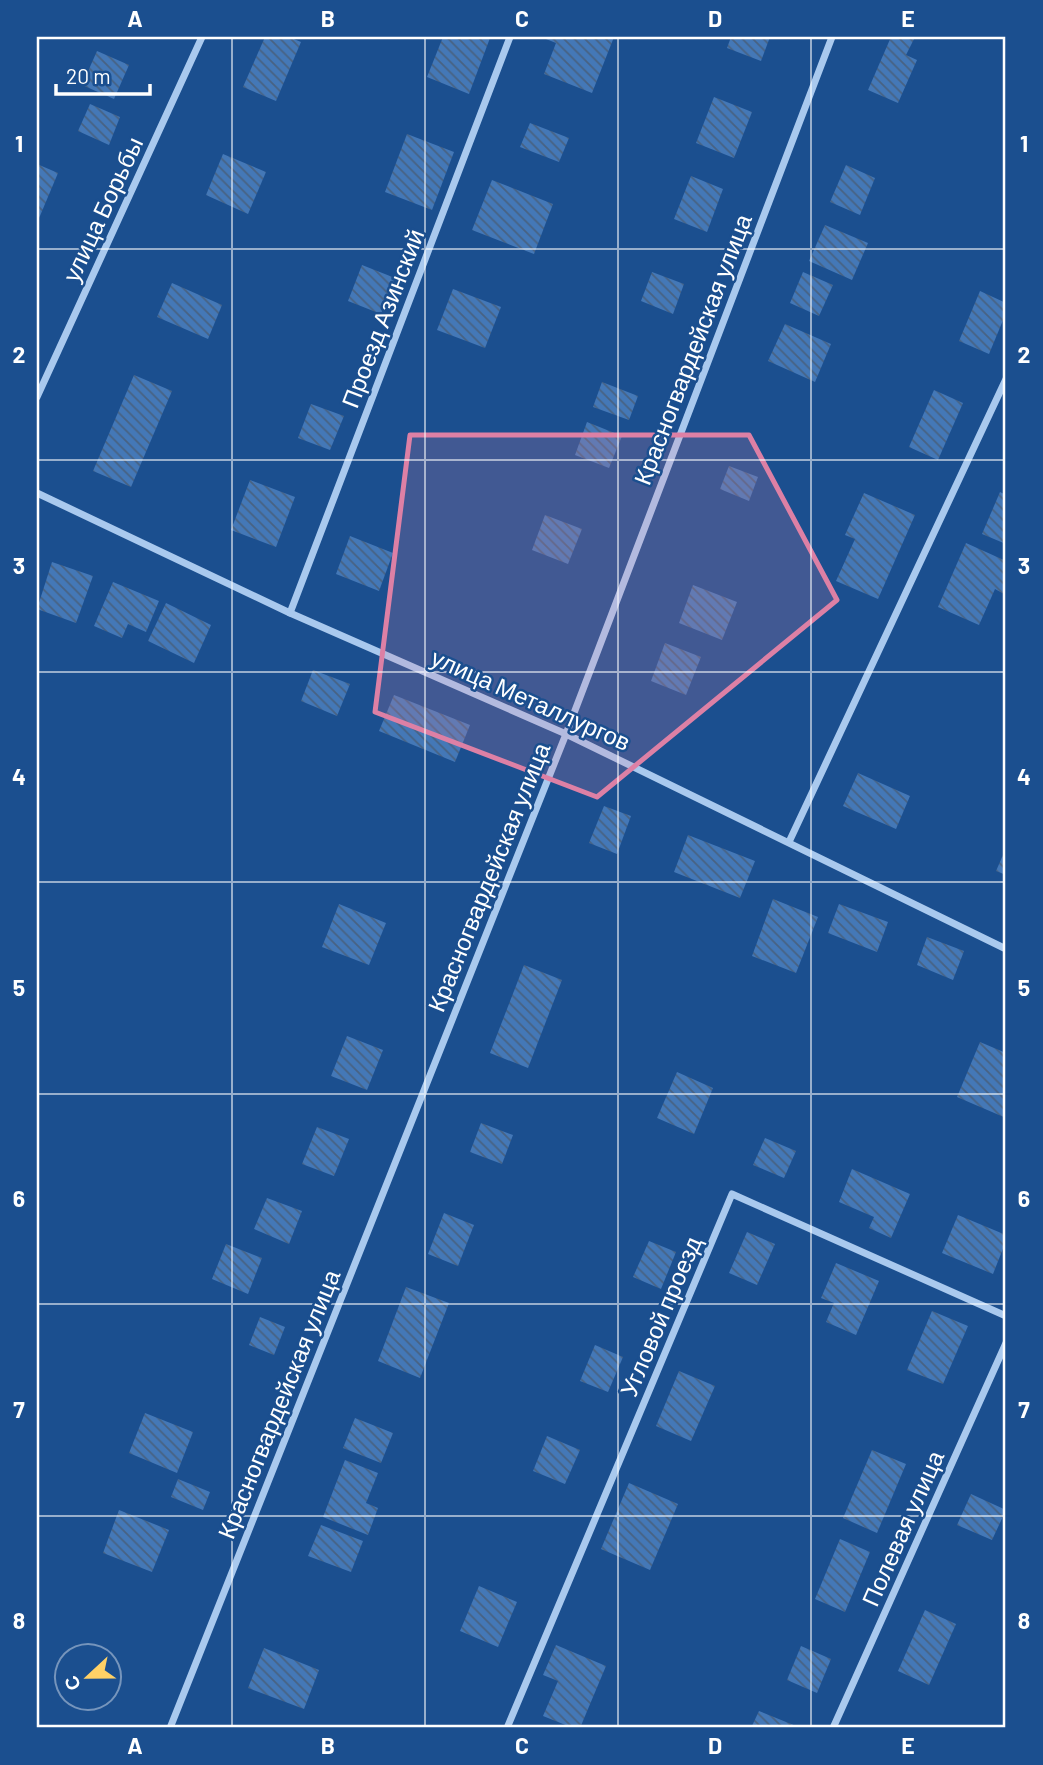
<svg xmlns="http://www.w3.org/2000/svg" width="1043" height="1765" font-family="Barlow,sans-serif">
	<defs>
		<pattern id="building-back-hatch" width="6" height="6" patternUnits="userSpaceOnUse" patternTransform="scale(1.75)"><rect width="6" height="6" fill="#4478b7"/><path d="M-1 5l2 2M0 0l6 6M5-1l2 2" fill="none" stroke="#486282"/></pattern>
	</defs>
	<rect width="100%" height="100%" fill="#1b4f8f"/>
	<g fill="url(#building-back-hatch)">
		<path d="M265,37H289L301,42L276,101L243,87Z"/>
		<path d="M443,37L490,38L469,94L427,77Z"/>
		<path d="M546,37H614L592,93L544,74L556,43L546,39Z"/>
		<path d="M731,37H770L761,61L727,48Z"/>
		<path d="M891,37L914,39L906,55L917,60L898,103L868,90Z"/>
		<path d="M97,51L129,65L114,99L82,85Z"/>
		<path d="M714,97L752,112L734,158L696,143Z"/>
		<path d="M90,104L120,117L109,145L78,131Z"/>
		<path d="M530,123L569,138L559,162L520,147Z"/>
		<path d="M407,134L454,152L432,210L385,192Z"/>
		<path d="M223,154L266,172L248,214L206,195Z"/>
		<path d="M37,164L58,173L37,223Z"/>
		<path d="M846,165L875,178L860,215L830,202Z"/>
		<path d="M691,176L723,189L707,232L674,219Z"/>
		<path d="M492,180L553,204L534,254L472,230Z"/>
		<path d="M825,225L868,243L852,280L809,261Z"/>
		<path d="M362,265L395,278L381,314L348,301Z"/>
		<path d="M652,272L684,284L673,314L641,301Z"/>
		<path d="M803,272L833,285L819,316L790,303Z"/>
		<path d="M172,283L222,305L208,339L157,317Z"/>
		<path d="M453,289L501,307L485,348L437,330Z"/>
		<path d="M980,291L1006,303V313L989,354L959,341Z"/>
		<path d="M785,324L831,344L815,382L768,361Z"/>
		<path d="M134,375L172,391L131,487L93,471Z"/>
		<path d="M602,382L638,396L629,420L593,407Z"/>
		<path d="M934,390L963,403L938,460L909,447Z"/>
		<path d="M311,404L344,416L330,450L298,438Z"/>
		<path d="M587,422L622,436L609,468L575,455Z"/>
		<path d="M729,466L758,477L749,501L720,489Z"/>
		<path d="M250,480L295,497L276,547L231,530Z"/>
		<path d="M1000,492L1006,495V544L982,534Z"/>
		<path d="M864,493L915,515L878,599L836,581L855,539L845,535Z"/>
		<path d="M545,515L582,529L568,564L532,550Z"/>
		<path d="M350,536L393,553L379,591L336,574Z"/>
		<path d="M966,543L1006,561V589L1004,594L995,589L979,625L938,607Z"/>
		<path d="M52,562L93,576L76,623L37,609Z"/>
		<path d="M113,582L159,601L146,632L128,624L122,638L94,626Z"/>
		<path d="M693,585L737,602L722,640L679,623Z"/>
		<path d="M166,603L211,625L194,663L148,641Z"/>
		<path d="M665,643L701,657L686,695L651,681Z"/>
		<path d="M313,670L350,684L337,716L301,701Z"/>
		<path d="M394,695L470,725L455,762L379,731Z"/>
		<path d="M858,773L910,796L896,829L843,806Z"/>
		<path d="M604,806L631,816L617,854L589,843Z"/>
		<path d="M688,835L755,861L740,898L674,872Z"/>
		<path d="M1006,848V875L996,871Z"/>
		<path d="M773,899L818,917L796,973L752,956Z"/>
		<path d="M339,904L386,923L369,965L322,947Z"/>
		<path d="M839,904L888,922L877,952L828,933Z"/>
		<path d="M927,937L964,951L953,980L917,965Z"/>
		<path d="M524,965L562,980L528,1068L490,1053Z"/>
		<path d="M347,1036L383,1050L367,1090L331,1076Z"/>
		<path d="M980,1042L1006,1053V1118L957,1097Z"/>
		<path d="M677,1072L713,1088L694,1134L657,1118Z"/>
		<path d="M481,1123L513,1135L502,1164L470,1152Z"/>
		<path d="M317,1127L349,1139L334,1176L302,1164Z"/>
		<path d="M765,1138L796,1151L784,1178L753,1165Z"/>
		<path d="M852,1169L910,1194L891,1238L869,1228L874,1217L839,1202Z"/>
		<path d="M267,1198L302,1211L289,1244L254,1229Z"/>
		<path d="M444,1213L474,1225L458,1266L428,1254Z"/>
		<path d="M958,1215L1006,1235V1241L993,1274L942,1253Z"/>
		<path d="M747,1232L775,1244L757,1285L729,1273Z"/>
		<path d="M649,1241L676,1252L661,1289L633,1277Z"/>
		<path d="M226,1244L262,1258L248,1294L212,1279Z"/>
		<path d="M836,1263L879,1281L856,1335L826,1322L834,1303L821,1298Z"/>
		<path d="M406,1287L449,1303L420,1378L378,1361Z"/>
		<path d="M932,1311L968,1326L943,1384L907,1370Z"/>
		<path d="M260,1317L285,1327L274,1355L249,1345Z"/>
		<path d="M595,1345L623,1357L608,1392L580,1381Z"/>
		<path d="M679,1371L715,1386L691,1441L656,1426Z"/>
		<path d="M145,1413L193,1432L177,1473L129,1453Z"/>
		<path d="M355,1418L393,1433L381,1463L343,1448Z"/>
		<path d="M547,1436L580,1450L565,1484L533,1471Z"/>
		<path d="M872,1450L906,1464L877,1533L843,1518Z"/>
		<path d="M345,1460L378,1473L366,1503L378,1508L368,1535L323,1517Z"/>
		<path d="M178,1479L210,1492L203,1510L171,1497Z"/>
		<path d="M629,1483L678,1504L650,1570L601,1549Z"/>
		<path d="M971,1494L1006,1510L992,1540L957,1525Z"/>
		<path d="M119,1510L169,1530L152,1572L103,1553Z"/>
		<path d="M321,1525L363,1541L351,1572L308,1556Z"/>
		<path d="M840,1539L870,1552L845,1612L815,1599Z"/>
		<path d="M479,1586L517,1602L498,1647L460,1631Z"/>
		<path d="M925,1610L956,1624L929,1685L898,1671Z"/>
		<path d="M556,1645L606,1666L580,1728H573L543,1716L558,1681L543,1675Z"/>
		<path d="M801,1646L831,1659L817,1693L787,1680Z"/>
		<path d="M264,1648L319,1670L304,1709L248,1688Z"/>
		<path d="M759,1711L801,1728H751Z"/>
	</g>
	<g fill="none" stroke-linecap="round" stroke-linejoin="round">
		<g stroke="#a9c9ee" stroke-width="7">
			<path d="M37,397L202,37"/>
			<path d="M37,493L290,613L566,734L1006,949"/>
			<path d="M290,613L510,37"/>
			<path d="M789,842L1006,379"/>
			<path d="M170,1728L566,734L832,37"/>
			<path d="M507,1728L732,1194L1006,1316"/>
			<path d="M833,1728L1006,1343"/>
		</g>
	</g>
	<path fill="#dd80a5" fill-opacity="0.2" stroke="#dd80a5" stroke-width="5" stroke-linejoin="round" d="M410,435H749L837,600L597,797L375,712Z"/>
	<path fill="none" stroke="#fff" stroke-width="2" stroke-opacity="0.55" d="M232,37V1728M425,37V1728M618,37V1728M811,37V1728M37,249H1006M37,460H1006M37,672H1006M37,882H1006M37,1094H1006M37,1304H1006M37,1516H1006"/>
	<g text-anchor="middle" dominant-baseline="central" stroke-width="5" stroke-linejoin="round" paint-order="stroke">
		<g font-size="24" fill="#fff" stroke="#1b4f8f">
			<text transform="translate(102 209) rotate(-65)">улица Борьбы</text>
			<text transform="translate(382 318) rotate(-69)">Проезд Азинский</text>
			<text transform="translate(692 349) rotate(-69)">Красногвардейская улица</text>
			<text transform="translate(531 699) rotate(24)">улица Металлургов</text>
			<text transform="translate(488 877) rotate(-68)">Красногвардейская улица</text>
			<text transform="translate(660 1316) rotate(-67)">Угловой проезд</text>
			<text transform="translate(278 1404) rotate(-68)">Красногвардейская улица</text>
			<text transform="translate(902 1528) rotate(-66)">Полевая улица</text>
		</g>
	</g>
	<rect width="1043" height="1765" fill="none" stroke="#1b4f8f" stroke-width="77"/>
	<g transform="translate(88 1677) rotate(248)"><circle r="33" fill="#1b4f8f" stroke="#7695bc" stroke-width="2"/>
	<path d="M0-5L12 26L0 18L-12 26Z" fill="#ffd166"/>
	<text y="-10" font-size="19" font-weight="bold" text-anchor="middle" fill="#ffffff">С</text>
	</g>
	<path d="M56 84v10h94v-10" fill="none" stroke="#ffffff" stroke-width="3.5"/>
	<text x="66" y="84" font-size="21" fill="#ffffff" stroke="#1b4f8f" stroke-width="5" paint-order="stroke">20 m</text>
	<rect x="38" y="38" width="966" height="1688" fill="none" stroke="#fff" stroke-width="2.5"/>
	<g font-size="23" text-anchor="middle" font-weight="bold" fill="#fff">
		<text x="135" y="27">A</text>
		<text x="328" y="27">B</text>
		<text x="522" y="27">C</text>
		<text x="715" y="27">D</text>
		<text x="908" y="27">E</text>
		<text x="19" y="152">1</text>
		<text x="1024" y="152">1</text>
		<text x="19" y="363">2</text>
		<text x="1024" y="363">2</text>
		<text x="19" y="574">3</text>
		<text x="1024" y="574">3</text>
		<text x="19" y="785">4</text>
		<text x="1024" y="785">4</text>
		<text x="19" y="996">5</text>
		<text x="1024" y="996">5</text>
		<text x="19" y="1207">6</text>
		<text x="1024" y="1207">6</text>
		<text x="19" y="1418">7</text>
		<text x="1024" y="1418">7</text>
		<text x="19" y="1629">8</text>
		<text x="1024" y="1629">8</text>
		<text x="135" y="1754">A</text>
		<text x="328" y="1754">B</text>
		<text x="522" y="1754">C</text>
		<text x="715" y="1754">D</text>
		<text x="908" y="1754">E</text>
	</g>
</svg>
